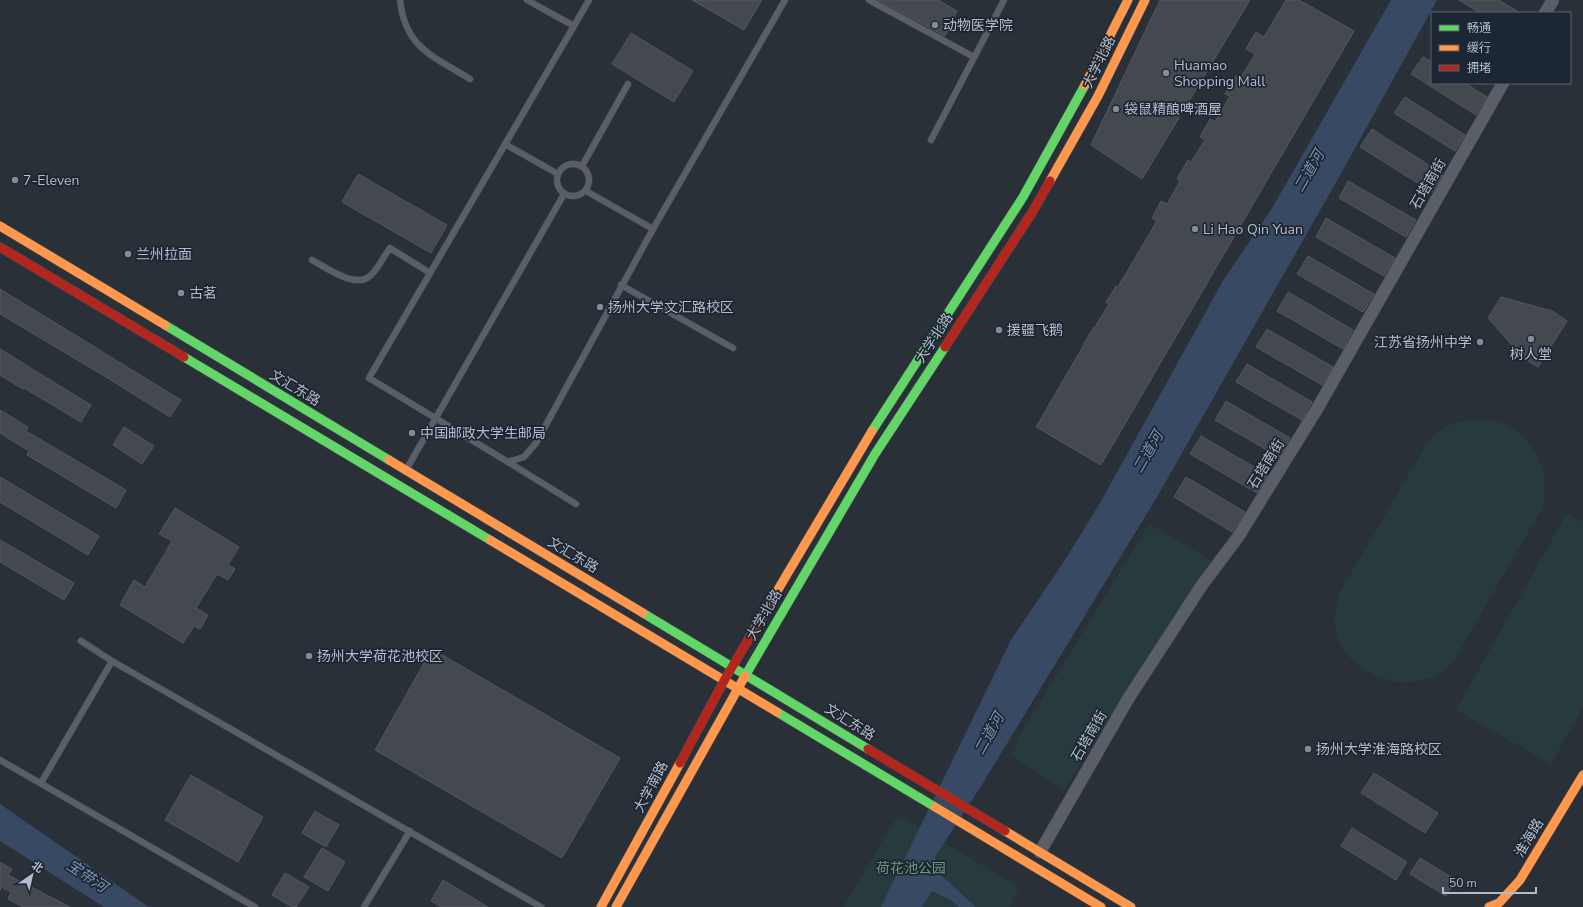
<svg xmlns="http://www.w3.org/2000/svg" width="1583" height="907" font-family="'Nunito Sans','Noto Sans SC',sans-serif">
	<rect width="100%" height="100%" fill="#2a3038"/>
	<g fill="#273a3e">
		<path d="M1482,419C1487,420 1492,420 1497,422C1534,433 1551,471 1543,507L1453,662C1443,671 1433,679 1419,681C1389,687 1349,669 1338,639C1332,623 1335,607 1340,592L1427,443C1443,425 1458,420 1482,419Z"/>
		<path d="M1567,513L1583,522V708L1551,764L1456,710Z"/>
		<path d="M1149,524L1211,560L1064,790L1012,756L1020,735Z"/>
		<path d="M898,815L1019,887L1010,907H843Z"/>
	</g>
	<g fill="#384963">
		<path d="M1391,0H1437L1343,170L1157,497L983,783L935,857L941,875L976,907H959L951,900L932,891L922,907H881L1011,640L1063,563L1100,503L1224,279L1271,210Z"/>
		<path d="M0,804L149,907H104L0,841Z"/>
	</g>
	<g fill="#444950" stroke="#52575f">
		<path d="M692,0H762L744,30Z"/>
		<path d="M878,0H938L957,11L945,36Z"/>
		<path d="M1160,0H1250L1142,179L1091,145Z"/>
		<path d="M1286,0H1299L1354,31L1101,465L1036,427L1085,343H1084L1094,327H1095L1109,304L1106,302L1116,286L1118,287L1157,221L1152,218L1161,201L1167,204L1180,181L1177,179L1188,160L1191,162L1205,140L1200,137L1210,119L1215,122L1230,96L1225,94L1236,76L1240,79L1255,54L1246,49L1256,32L1264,37Z"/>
		<path d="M1459,0H1499L1520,13H1480Z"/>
		<path d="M631,33L693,71L674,102L612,64Z"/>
		<path d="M1423,57L1432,62V83H1465L1487,97L1476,115L1411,74Z"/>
		<path d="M1405,97L1465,135L1455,151L1394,113Z"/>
		<path d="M1372,129L1443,174L1432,192L1360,147Z"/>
		<path d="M358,174L447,225L431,253L342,202Z"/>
		<path d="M1348,181L1416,220L1406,237L1339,198Z"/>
		<path d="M1326,218L1395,258L1384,276L1316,237Z"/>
		<path d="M1308,256L1374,294L1363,312L1297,274Z"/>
		<path d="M0,289L181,400L170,417L106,377L0,314Z"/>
		<path d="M1288,292L1353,330L1343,349L1277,311Z"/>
		<path d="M1501,297L1552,311L1567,321L1538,367L1523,358L1488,318Z"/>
		<path d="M1267,329L1333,367L1322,385L1256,347Z"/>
		<path d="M0,349L91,405L81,422L24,388L23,389L0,375Z"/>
		<path d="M1247,364L1312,402L1302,420L1236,382Z"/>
		<path d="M1226,401L1290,438L1279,457L1215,420Z"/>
		<path d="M0,410L28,427L26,431L126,490L116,508L27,455L29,451L0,433Z"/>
		<path d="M124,427L154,446L142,464L113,445Z"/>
		<path d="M1201,436L1268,475L1257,493L1190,454Z"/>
		<path d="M0,477L99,536L88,555L0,502Z"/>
		<path d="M1186,477L1245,512L1232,532L1174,497Z"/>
		<path d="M175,508L239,547L228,565L235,569L228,580L217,574L196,608L208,615L200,629L194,626L183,643L120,605L134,580L145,587L172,541L159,534Z"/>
		<path d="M0,540L74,583L64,600L0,562Z"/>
		<path d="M432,649L620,758L562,858L375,750Z"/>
		<path d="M1374,773L1438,813L1425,833L1361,793Z"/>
		<path d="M191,775L263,817L238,862L165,820Z"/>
		<path d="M315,811L339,825L326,847L302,833Z"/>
		<path d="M1352,828L1407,862L1396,880L1341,846Z"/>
		<path d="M322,848L345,862L328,891L304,877Z"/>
		<path d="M1420,858L1456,880L1446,896L1410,874Z"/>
		<path d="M0,862L12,869L8,875L70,907H23L8,899L11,892L1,887L0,890Z"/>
		<path d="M285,873L309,887L296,907H292L272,895Z"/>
		<path d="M443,880L488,907H441L431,901Z"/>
	</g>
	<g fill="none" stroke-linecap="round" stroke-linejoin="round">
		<defs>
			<g id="lane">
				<path d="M400,0C405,48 433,56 470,79"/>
				<path d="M527,0L574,26"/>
				<path d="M869,0L974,57"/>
				<path d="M931,140L1004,0"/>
				<path d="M505,144L558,174"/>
				<circle cx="573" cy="180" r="16"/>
				<path d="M582,166L628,84"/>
				<path d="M586,191L653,229L536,443L524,457L508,462L369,378L589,0"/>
				<path d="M653,229L785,0"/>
				<path d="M312,260C327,268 358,291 372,274C379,267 384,256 390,248L430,273"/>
				<path d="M621,285L733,348"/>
				<path d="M508,462L576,504"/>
				<path d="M406,470L564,194"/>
				<path d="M81,641L112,661L541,907"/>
				<path d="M0,760L255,907"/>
				<path d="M41,783L112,661"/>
				<path d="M364,907L410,831"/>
			</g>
			<g id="street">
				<path d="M1545,13L1553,0"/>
				<path d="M1040,852L1128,699L1202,585L1238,537L1317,409L1503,83"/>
			</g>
			<g id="fast">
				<path d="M165,325L389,460"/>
				<path d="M184,357L490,540"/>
				<path d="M872,431L1023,197L1085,85"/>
				<path d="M643,613L868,749"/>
				<path d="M745,676L875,454L945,347"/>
				<path d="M777,712L935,807"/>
			</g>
			<g id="slow">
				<path d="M1085,85L1128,0"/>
				<path d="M1050,181L1098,96L1145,0"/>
				<path d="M0,226L165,325"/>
				<path d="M389,460L643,613"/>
				<path d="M490,540L777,712"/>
				<path d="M754,630L872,431"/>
				<path d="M935,807L1101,907"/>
				<path d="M1005,831L1131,907"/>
				<path d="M601,907L680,763"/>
				<path d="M616,907L745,676"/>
				<path d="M1489,907L1499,903L1520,880L1583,775"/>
			</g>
			<g id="jam">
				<path d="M0,247L184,357"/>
				<path d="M945,347L1033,211L1050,181"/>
				<path d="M868,749L1005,831"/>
				<path d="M680,763L725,679L754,630"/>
			</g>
		</defs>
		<use href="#lane" stroke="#484c53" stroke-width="7"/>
		<use href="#street" stroke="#484c53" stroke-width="13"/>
		<use href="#fast" stroke="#484c53" stroke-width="10"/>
		<use href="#slow" stroke="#484c53" stroke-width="10"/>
		<use href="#jam" stroke="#484c53" stroke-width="10"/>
		<use href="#lane" stroke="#5a5e66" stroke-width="6"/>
		<use href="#street" stroke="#5a5e66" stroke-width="12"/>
		<use href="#fast" stroke="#63d668" stroke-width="9"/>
		<use href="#slow" stroke="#ff974d" stroke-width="9"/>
		<use href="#jam" stroke="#b3261e" stroke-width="9"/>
	</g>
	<g fill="#848b96" stroke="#1d2633" stroke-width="1.5">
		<circle cx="935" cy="25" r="4"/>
		<circle cx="1166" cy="73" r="4"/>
		<circle cx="1116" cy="109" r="4"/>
		<circle cx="15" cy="180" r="4"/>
		<circle cx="1195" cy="229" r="4"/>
		<circle cx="128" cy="254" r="4"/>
		<circle cx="181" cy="293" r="4"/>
		<circle cx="600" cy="307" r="4"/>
		<circle cx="999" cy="330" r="4"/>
		<circle cx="1531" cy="339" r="4"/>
		<circle cx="1480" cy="342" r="4"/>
		<circle cx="412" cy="433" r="4"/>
		<circle cx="309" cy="656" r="4"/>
		<circle cx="1308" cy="749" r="4"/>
	</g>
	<g text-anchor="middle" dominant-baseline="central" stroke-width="3.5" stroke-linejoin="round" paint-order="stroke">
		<g font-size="14" fill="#b4bcc9" stroke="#1d2633" text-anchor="start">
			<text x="943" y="25">动物医学院</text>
			<text x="1174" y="65">Huamao<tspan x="1174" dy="16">Shopping Mall</tspan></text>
			<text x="1124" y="109">袋鼠精酿啤酒屋</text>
			<text x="23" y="180">7-Eleven</text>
			<text x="1203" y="229">Li Hao Qin Yuan</text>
			<text x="136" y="254">兰州拉面</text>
			<text x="189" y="293">古茗</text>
			<text x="608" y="307">扬州大学文汇路校区</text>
			<text x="1007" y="330">援疆飞鹅</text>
			<text x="1472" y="342" text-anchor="end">江苏省扬州中学</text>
			<text x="1531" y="354" text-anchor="middle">树人堂</text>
			<text x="420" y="433">中国邮政大学生邮局</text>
			<text x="317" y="656">扬州大学荷花池校区</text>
			<text x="1316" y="749">扬州大学淮海路校区</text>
		</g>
		<g font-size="14" fill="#b4bcc9" stroke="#1d2633">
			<text transform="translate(1099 62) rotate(-64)">大学北路</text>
			<text transform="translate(1428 184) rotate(-60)">石塔南街</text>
			<text transform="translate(934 338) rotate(-57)">大学北路</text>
			<text transform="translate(295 388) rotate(31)">文汇东路</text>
			<text transform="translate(1266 464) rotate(-58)">石塔南街</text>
			<text transform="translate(573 555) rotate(31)">文汇东路</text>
			<text transform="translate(764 615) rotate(-60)">大学北路</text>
			<text transform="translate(850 722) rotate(32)">文汇东路</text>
			<text transform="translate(1089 736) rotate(-60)">石塔南街</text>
			<text transform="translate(651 787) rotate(-62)">大学南路</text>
			<text transform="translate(1529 838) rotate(-59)">淮海路</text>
		</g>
		<g font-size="14" fill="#6b9a76" stroke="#1d2633">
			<text x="911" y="868">荷花池公园</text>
		</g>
		<g font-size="15" font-style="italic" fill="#7c92b1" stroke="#1d2633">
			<text transform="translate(1309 171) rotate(-60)">二道河</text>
			<text transform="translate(1148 452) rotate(-60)">二道河</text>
			<text transform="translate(989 734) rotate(-61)">二道河</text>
			<text transform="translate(87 876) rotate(34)">宝带河</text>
		</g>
	</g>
	<rect x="1431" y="12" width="140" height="72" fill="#1d2633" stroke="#59626f"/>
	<rect x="1439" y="25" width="20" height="6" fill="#63d668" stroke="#59626f"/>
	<text x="1467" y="32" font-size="12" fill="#b4bcc9">畅通</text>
	<rect x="1439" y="45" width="20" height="6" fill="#ff974d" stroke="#59626f"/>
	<text x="1467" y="52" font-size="12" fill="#b4bcc9">缓行</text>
	<rect x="1439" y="65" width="20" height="6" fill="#b3261e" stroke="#59626f"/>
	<text x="1467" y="72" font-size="12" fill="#b4bcc9">拥堵</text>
	<g transform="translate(32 875) rotate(34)" stroke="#1d2633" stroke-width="3" paint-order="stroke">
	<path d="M0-3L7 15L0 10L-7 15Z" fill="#b4bcc9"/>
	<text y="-6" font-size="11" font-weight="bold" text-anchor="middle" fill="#b4bcc9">北</text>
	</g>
	<path d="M1443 887v6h93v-6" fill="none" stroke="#b4bcc9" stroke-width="2"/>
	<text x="1449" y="887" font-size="12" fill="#b4bcc9" stroke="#1d2633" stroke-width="3" paint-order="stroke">50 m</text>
</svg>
